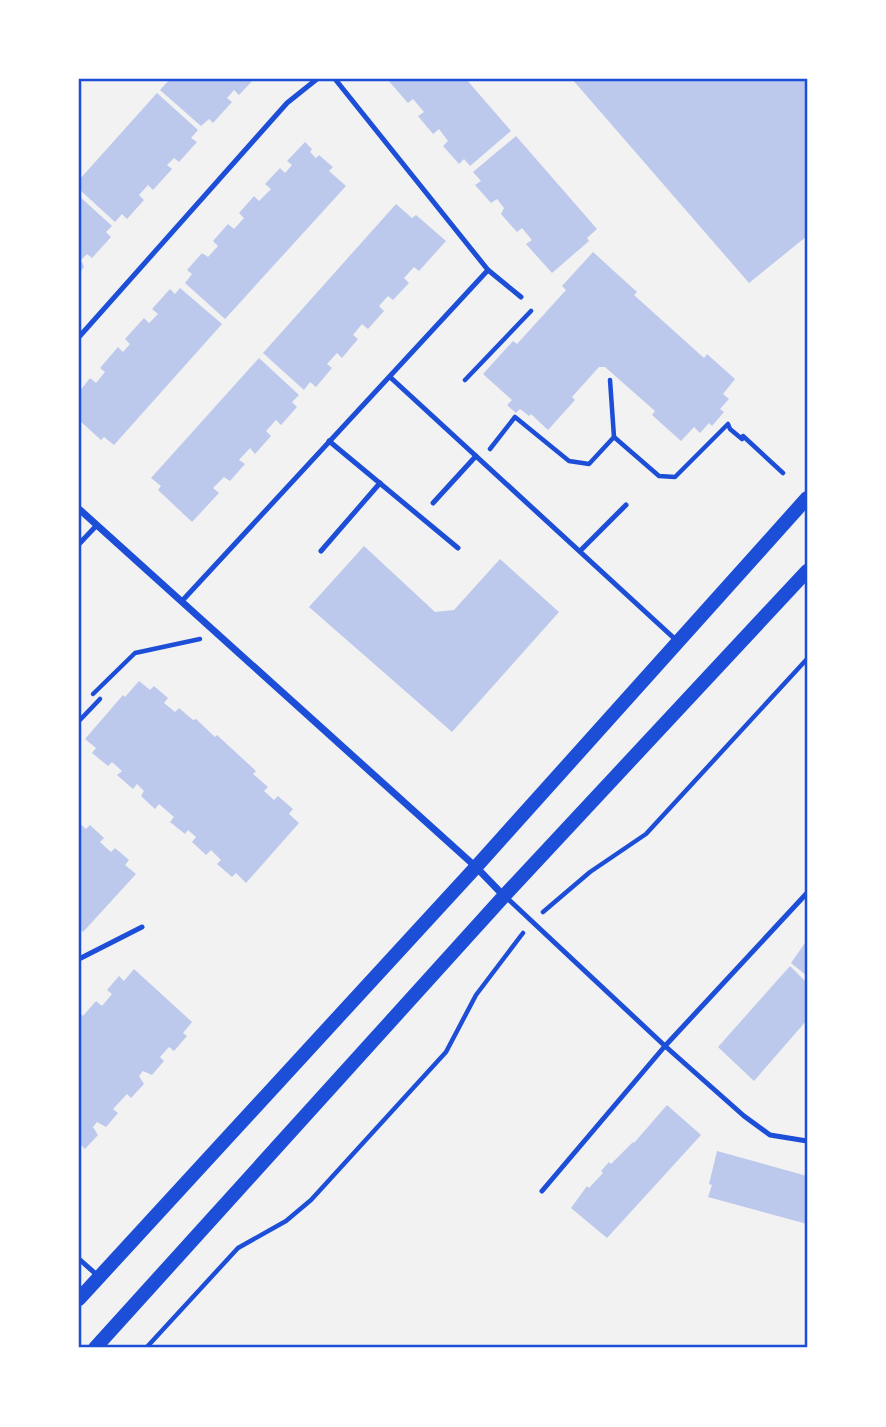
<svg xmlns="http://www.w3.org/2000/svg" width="886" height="1427" font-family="Georgia,serif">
	<rect width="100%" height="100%" fill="#f2f2f2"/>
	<g fill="#bdc9ec">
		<path d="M170,79H254L239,95L234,90L227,98L232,102L213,123L209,119L201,126L160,90Z"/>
		<path d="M387,79H466L511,131L470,166L464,159L459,164L443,146L448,141L439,129L433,134L418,116L424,112L413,99L408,103Z"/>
		<path d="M572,79H807V236L749,283Z"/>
		<path d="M157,93L198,130L191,138L197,142L179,162L174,158L167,165L172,169L153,190L148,185L139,195L144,200L127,219L122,214L115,222L79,189V180Z"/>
		<path d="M516,136L597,229L587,238L589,241L552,273L526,244L532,240L522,228L517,232L501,214L504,208L497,199L491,203L475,185L481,181L473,172Z"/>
		<path d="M305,142L312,149L310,152L316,158L319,155L333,167L329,171L346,186L225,319L185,283L192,274L187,270L202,253L208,257L218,246L213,241L228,224L234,229L244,218L239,213L254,196L259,201L271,189L265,184L280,168L285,173L292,165L287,161Z"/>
		<path d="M79,196L112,226L106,232L111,237L92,258L87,254L81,260L84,267L79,273Z"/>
		<path d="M396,204L412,218L416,215L446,241L419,271L414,267L404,278L409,283L393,300L388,296L379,306L384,311L368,329L362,324L353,335L358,339L342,358L337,353L327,364L332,368L316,387L310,382L304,390L263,353Z"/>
		<path d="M593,252L637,292L634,295L704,358L707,354L735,379L723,394L729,399L720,409L724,412L712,426L709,423L700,433L694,427L681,441L652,415L655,411L605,367H599L572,397L575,400L548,430L531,414L529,416L520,409L516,413L507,405L512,400L483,374L513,341L517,344L566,290L562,286Z"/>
		<path d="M180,288L222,324L114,445L104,437L101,440L79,420V392L90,378L96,383L105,372L100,368L118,347L123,352L130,344L125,339L144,318L149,323L158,314L152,309L170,289L175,294Z"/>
		<path d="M259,358L299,395L292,402L297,407L281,425L276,420L266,431L271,436L255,454L250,448L239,460L245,464L230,481L224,477L213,488L219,493L192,522L158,490L161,486L151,478Z"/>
		<path d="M364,546L435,612L454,610L500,559L559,612L452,732L309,607Z"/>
		<path d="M139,681L150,690L154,686L168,698L164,703L175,712L179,708L193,720L196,719L215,737L217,735L256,771L253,774L268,787L264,791L274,800L278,796L293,809L289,814L299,823L246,883L236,873L232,877L217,864L221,860L211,850L206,855L192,842L196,837L188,830L185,834L170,822L174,817L159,804L155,809L141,796L144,791L137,784L133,789L117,775L122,771L112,762L108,766L92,753L96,748L85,739L123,695L125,697Z"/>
		<path d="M79,823L86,829L90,825L104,838L100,842L111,852L115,848L129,860L125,865L136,874L83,932L79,928Z"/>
		<path d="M807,940V976L791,963Z"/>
		<path d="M790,966L807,983V1020L754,1081L718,1047Z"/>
		<path d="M134,969L192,1022L183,1033L187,1036L174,1051L169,1047L160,1057L164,1061L152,1075L143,1071L139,1076L144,1084L131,1098L127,1094L113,1109L118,1113L106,1127L97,1122L93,1127L98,1135L85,1149L81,1145L79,1147V1016L81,1014L83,1016L96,1001L102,1006L112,994L107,990L119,976L124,981Z"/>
		<path d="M667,1105L701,1135L607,1238L571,1208L587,1186L589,1188L603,1173L601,1171L609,1162L611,1164L633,1142L634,1143Z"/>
		<path d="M717,1151L807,1176V1224L708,1197L712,1185L709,1184Z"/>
	</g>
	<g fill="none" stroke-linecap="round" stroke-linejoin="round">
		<g stroke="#1d4ed8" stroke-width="4.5">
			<path d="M465,380L531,311"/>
			<path d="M614,437L659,476L675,477L728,424L730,429L742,439L743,436L783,473"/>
			<path d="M490,449L515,417L569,461L589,464L614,437L610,380"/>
			<path d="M93,694L135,653L200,639"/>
			<path d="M79,721L100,699"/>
			<path d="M543,912L590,872L646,834L807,659"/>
			<path d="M146,1348L238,1248L286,1221L311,1200L446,1052L476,995L523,933"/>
		</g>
		<g stroke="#1d4ed8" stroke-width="5">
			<path d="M335,79L488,270L521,297"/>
			<path d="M79,337L287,103L317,79"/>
			<path d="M390,377L676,640"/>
			<path d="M329,441L458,548"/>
			<path d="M433,503L476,456"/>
			<path d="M79,544L97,525"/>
			<path d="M321,551L380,483"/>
			<path d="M580,551L626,505"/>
			<path d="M182,601L488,270"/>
			<path d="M507,898L665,1046L744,1116L770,1135L807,1141"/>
			<path d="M79,959L142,927"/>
			<path d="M542,1191L665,1046L807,893"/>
			<path d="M79,1259L97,1275"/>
		</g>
		<path stroke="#1d4ed8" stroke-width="7" d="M79,509L476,867L504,896"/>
		<g stroke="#1d4ed8" stroke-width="14">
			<path d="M79,1299L476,867L807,498"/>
			<path d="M95,1348L504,896L807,571"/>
		</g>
	</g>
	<rect width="886" height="1427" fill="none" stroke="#ffffff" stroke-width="161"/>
	<rect x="80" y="80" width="726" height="1266" fill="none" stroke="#1d4ed8" stroke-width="2.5"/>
</svg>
